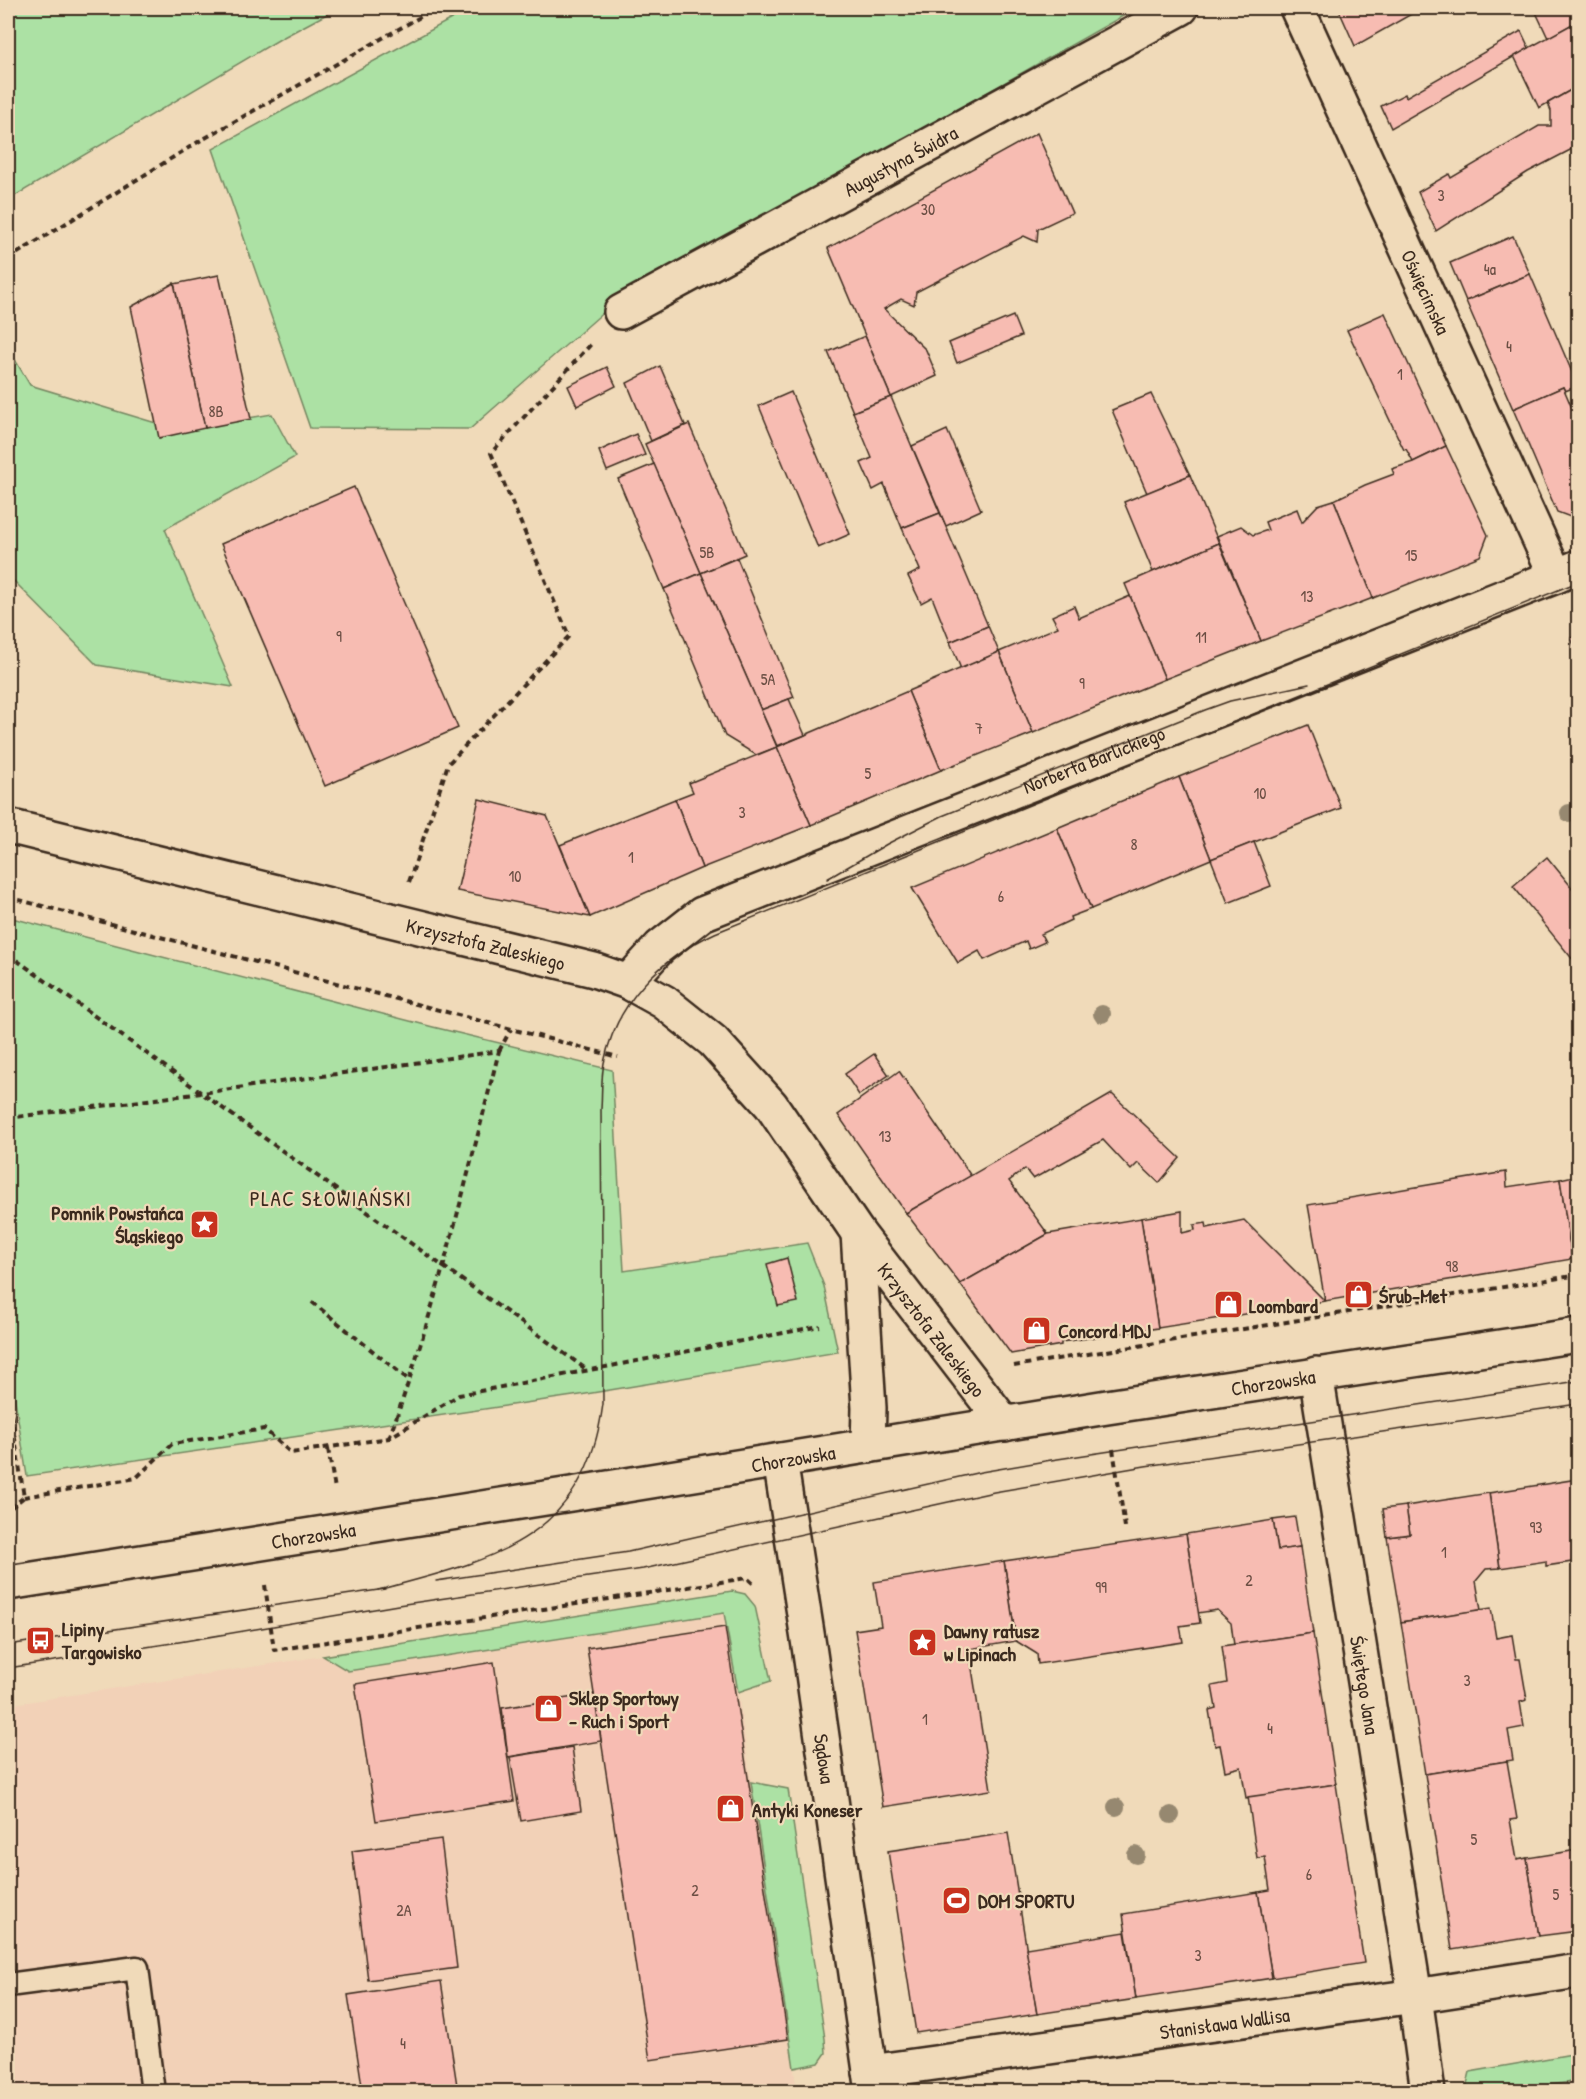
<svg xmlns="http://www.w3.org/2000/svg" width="1586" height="2099" font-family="'Patrick Hand',sans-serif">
	<rect width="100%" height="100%" fill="#f0dab9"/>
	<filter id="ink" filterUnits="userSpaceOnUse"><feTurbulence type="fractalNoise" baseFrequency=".0167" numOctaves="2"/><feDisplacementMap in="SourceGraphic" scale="12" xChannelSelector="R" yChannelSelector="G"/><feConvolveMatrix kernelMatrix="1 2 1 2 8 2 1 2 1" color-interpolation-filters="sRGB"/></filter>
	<g filter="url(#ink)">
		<path fill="#f2d1b7" d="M724,1613L738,1692L797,2091L8,2092V1705L323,1656L348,1671Z"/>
		<g fill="#ace1a4" stroke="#748661" stroke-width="1.5">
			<path d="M8,8H338L280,39L8,200Z"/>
			<path d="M478,8H1137L614,303L470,429L310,428L213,149L464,12Z"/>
			<path d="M8,348L30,385L179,430L272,414L295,457L165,529L233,687L97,665L8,575Z"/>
			<path d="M8,917L433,1027L612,1070L624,1271L807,1243L824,1286L838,1352L580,1395L27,1476L8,1356Z"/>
			<path d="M732,1591L745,1594L755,1606L771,1681L738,1692L724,1613L348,1671L323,1656Z"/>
			<path d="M751,1782L788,1789L825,2039L826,2053L819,2063L794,2068Z"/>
			<path d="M1578,2053V2081L1530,2088V2091H1467V2084L1470,2072Z"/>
		</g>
		<g fill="#f7bcb2" stroke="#3b2a1e" stroke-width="1.5">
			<path d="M1338,8H1422L1355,46Z"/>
			<path d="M1534,8H1571L1578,21L1548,38Z"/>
			<path d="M1578,21V86L1539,108L1514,56Z"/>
			<path d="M1521,31L1529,48L1391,128L1381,106L1405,94L1406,97Z"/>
			<path d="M1578,86V146L1528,172L1436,231L1418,192L1449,174L1451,178L1539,126H1551V111L1548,103Z"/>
			<path d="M1037,133L1072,213L1038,229L1037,242L1024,236L916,292L914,305L901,299L884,309L926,350L937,376L891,397L828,248Z"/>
			<path d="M1513,236L1530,274L1466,301L1450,263Z"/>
			<path d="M1530,274L1578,386L1565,391L1563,387L1513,409L1466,301Z"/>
			<path d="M219,275L251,419L205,428L174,284Z"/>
			<path d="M174,283L205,428L159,438L131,307Z"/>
			<path d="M1385,313L1446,446L1413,462L1406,449L1404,450L1347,330Z"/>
			<path d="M1013,316L1021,336L957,363L949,343Z"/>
			<path d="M865,336L891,397L853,412L828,352Z"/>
			<path d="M660,366L685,425L651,441L627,383Z"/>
			<path d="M607,367L616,386L577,406L568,386Z"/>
			<path d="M1563,387L1578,422V515L1573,518L1557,512L1513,409Z"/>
			<path d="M791,392L850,534L818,548L759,406Z"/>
			<path d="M1151,394L1190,475L1147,493L1112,410Z"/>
			<path d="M891,397L940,513L902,528L884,484L873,490L861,463L872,458L853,412Z"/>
			<path d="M689,424L745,554L701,573L645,444Z"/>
			<path d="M947,430L981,510L946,526L912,446Z"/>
			<path d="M636,434L645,455L607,471L599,451Z"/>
			<path d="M1446,446L1488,535L1480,556L1373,598L1334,500L1365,485L1394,474L1392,469L1413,462Z"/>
			<path d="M654,464L701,573L664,589L618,479Z"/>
			<path d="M1190,475L1219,543L1153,572L1124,502Z"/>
			<path d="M354,487L458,728L325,786L221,544Z"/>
			<path d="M1334,500L1373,598L1261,641L1217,536L1241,526L1253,535L1268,530L1265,522L1297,509L1302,522L1318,505Z"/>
			<path d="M940,513L988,626L950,642L932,597L921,603L908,576L920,570L902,528Z"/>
			<path d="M1219,543L1261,641L1165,679L1125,584Z"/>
			<path d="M737,558L794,697L761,710L701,573Z"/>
			<path d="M701,573L761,710L777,747L756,755L725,736L664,589Z"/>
			<path d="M1130,596L1165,679L1033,733L999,652L1058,627L1052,616L1074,606L1079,618Z"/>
			<path d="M988,626L999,652L961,669L950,642Z"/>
			<path d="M1578,635V655L1571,638Z"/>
			<path d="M999,652L1033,733L941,770L908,691Z"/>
			<path d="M908,691L941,770L811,825L777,747Z"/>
			<path d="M789,699L805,735L777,746L761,710Z"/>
			<path d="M1308,725L1341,808L1211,859L1179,777Z"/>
			<path d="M777,747L811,825L702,868L675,799L693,792L689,783Z"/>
			<path d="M1179,777L1211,859L1091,909L1057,828Z"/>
			<path d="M479,799L547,816L590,917L457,891Z"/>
			<path d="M675,799L702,868L590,917L560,845Z"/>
			<path d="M1057,828L1091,909L1070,917L1071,920L1041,934L1045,942L1029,949L1026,941L984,960L979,951L958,963L912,888Z"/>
			<path d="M1254,842L1271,886L1228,903L1211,859Z"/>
			<path d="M1547,857L1578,895V966L1513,886Z"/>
			<path d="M874,1054L889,1075L859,1095L845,1074Z"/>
			<path d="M899,1071L971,1176L906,1213L838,1115Z"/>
			<path d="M1112,1094L1180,1158L1159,1183L1138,1163L1131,1170L1103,1140L1033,1179L1025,1169L1009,1181L1048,1234L960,1284L906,1213Z"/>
			<path d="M1506,1172L1507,1187L1560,1179L1572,1259L1325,1301L1308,1205Z"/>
			<path d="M1578,1175V1258L1572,1259L1560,1179Z"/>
			<path d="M1182,1211V1233L1195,1230L1194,1225L1206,1223L1207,1228L1244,1220L1325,1301L1158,1328L1141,1218Z"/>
			<path d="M1141,1218L1158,1328L1061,1342V1345L1011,1354L960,1284L1048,1234Z"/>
			<path d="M787,1258L798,1302L778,1306L767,1264Z"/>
			<path d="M1578,1479V1561L1546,1566V1561L1500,1568L1489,1493Z"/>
			<path d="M1489,1493L1500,1568L1486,1569L1476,1581L1481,1610L1401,1622L1387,1537L1410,1534L1406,1506Z"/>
			<path d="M1406,1506L1410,1534L1387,1537L1383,1509Z"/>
			<path d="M1295,1517L1300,1547L1278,1550L1273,1520Z"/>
			<path d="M1273,1520L1278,1550L1300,1547L1313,1633L1234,1645L1231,1623L1217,1610L1198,1613L1186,1534Z"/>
			<path d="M1186,1534L1200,1623L1180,1626L1183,1642L1038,1664L1037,1654L1016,1641L1004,1561Z"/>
			<path d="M1004,1561L1016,1641L969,1649L991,1790L883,1807L855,1630L881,1626L874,1582Z"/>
			<path d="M1491,1608L1496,1638L1512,1635L1516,1659H1520L1527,1700L1520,1702L1524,1727L1508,1730L1513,1760L1425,1774L1401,1622Z"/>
			<path d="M725,1627L788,2039L650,2060L587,1648Z"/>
			<path d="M1313,1633L1336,1784L1246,1798L1241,1767L1225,1771L1220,1745L1215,1746L1209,1710L1216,1708L1212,1686L1227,1683L1222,1646Z"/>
			<path d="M494,1662L514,1801L376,1821L355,1684Z"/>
			<path d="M594,1694L601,1741L508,1757L502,1708Z"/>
			<path d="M572,1747L581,1811L521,1821L510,1757Z"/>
			<path d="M1507,1761L1517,1819L1510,1820L1517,1860L1527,1858L1539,1936L1452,1950L1425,1774Z"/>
			<path d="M1336,1784L1364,1963L1272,1978L1258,1892L1270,1890L1265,1857L1257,1858L1248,1797Z"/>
			<path d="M1008,1833L1037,2014L916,2033L888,1851Z"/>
			<path d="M441,1839L457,1968L368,1980L352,1851Z"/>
			<path d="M1578,1850V1931L1539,1936L1527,1858Z"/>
			<path d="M1258,1892L1272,1978L1136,1999L1123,1914Z"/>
			<path d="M1125,1932L1136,1999L1037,2014L1026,1948Z"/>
			<path d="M441,1981L458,2092H363L348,1995Z"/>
			<path d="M1578,2086V2092H1537Z"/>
		</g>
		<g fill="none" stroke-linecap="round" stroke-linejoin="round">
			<defs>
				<path id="service" d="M8,1985L137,1968L153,2092"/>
				<g id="pedestrian">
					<path id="s1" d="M628,982L660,947L702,914L1556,576"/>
				</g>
				<g id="minor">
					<path id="s2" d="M1297,8L1556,576L1578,567"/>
					<path id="s3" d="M621,312L1181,8"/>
					<path id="s4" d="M8,826L594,970L628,982L664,1002L713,1041L771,1105L858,1233L1005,1424"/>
					<path d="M858,1233L869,1408L868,1446"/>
					<path id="s5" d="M1316,1374L1415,1996L1428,2092"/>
					<path id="s6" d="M780,1460L809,1646L873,2092"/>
					<path id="s7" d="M870,2072L1415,1996L1578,1971"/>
				</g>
				<g id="tertiary">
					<path id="s8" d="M8,1583L571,1494L1107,1407L1578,1335"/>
				</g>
			</defs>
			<use href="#service" stroke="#3b2a1e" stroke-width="27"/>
			<use href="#pedestrian" stroke="#3b2a1e" stroke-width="38"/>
			<use href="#minor" stroke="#3b2a1e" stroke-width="38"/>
			<use href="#tertiary" stroke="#3b2a1e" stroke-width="38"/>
			<g stroke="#3b2a1e" stroke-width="4" stroke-dasharray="6 4.5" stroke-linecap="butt">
				<path d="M8,259L198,142L436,8"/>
				<path d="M409,882L448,764L569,636L491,453L592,343"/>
				<path d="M8,897L618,1057"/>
				<path d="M8,954L586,1369"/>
				<path d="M499,1051L511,1029"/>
				<path d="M8,1118L202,1093L499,1051C466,1181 435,1312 389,1438"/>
				<path d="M312,1302L410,1381"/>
				<path d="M1014,1366L1578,1275"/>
				<path d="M8,1394L24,1497L8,1510"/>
				<path d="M328,1449L335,1489"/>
				<path d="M1113,1449L1125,1527"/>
				<path d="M24,1497L136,1478L172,1444L264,1429L291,1453L389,1438L459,1395L820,1326"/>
				<path d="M265,1585L274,1650L747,1578L756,1586"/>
			</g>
			<use href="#service" stroke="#f0dab9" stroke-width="22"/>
			<use href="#pedestrian" stroke="#f0dab9" stroke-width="33"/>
			<use href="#minor" stroke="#f0dab9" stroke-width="33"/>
			<use href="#tertiary" stroke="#f0dab9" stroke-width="33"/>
			<g stroke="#3b2a1e" stroke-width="1.5">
				<path d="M827,879L887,844L942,816L1205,710L1230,701L1309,684"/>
				<path d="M436,1581L628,1552L981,1472L1051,1460L1578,1381"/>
				<path d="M378,1590C492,1560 585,1540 603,1404L601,1109C602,1094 601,1078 604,1063C616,1002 661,958 715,933L1578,582"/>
				<path d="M8,1645L385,1589"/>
				<path d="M8,1668L179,1642L398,1605L643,1569L994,1492L1145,1466L1578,1404"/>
			</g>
		</g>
		<g fill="#96886f">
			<circle cx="1569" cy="813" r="9"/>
			<circle cx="1102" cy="1014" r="9"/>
			<circle cx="1116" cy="1807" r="9"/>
			<circle cx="1171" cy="1815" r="9"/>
			<circle cx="1136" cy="1855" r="9"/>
		</g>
	</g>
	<defs>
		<symbol id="sight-square" viewBox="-11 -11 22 22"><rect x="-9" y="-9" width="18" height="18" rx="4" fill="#c8321e" stroke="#f0dab9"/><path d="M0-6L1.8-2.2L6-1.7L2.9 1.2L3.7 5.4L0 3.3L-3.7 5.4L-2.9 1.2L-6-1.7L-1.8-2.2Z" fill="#fff"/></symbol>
		<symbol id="shop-square" viewBox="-11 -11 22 22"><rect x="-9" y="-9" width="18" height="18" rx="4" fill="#c8321e" stroke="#f0dab9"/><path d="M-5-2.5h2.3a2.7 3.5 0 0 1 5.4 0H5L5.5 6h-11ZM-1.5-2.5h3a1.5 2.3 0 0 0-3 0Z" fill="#fff"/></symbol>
		<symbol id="bus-square" viewBox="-11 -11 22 22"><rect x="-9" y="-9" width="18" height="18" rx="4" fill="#c8321e" stroke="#f0dab9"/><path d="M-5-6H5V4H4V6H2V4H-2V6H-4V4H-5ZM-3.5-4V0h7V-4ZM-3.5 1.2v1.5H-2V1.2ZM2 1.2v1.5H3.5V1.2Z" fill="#fff"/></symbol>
		<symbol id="stadium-square" viewBox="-11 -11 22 22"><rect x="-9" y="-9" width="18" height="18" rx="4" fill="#c8321e" stroke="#f0dab9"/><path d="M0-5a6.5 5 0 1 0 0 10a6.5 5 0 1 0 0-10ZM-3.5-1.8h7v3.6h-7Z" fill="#fff"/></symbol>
	</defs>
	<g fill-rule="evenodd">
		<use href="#sight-square" x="188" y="1208" width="33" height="33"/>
		<use href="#shop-square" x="1342" y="1278" width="33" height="33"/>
		<use href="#shop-square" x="1212" y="1288" width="33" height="33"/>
		<use href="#shop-square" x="1020" y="1314" width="33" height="33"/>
		<use href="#bus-square" x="24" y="1624" width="33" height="33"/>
		<use href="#sight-square" x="906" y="1626" width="33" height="33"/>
		<use href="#shop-square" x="532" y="1692" width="33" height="33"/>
		<use href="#shop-square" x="714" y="1792" width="33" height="33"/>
		<use href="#stadium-square" x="940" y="1884" width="33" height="33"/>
	</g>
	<g text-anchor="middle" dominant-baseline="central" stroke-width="4.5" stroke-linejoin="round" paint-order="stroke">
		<g font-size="16" fill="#6a4e43">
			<text x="1441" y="195">3</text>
			<text x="928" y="209">30</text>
			<text x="1490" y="269">4a</text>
			<text x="1509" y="346">4</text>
			<text x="1400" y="374">1</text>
			<text x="216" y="411">8B</text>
			<text x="707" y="552">5B</text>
			<text x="1411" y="555">15</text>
			<text x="1307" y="596">13</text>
			<text x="339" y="636">9</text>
			<text x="1201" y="637">11</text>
			<text x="768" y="679">5A</text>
			<text x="1082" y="683">9</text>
			<text x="979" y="728">7</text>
			<text x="868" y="773">5</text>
			<text x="1260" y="793">10</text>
			<text x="742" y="812">3</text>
			<text x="1134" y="844">8</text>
			<text x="631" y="857">1</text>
			<text x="515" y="876">10</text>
			<text x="1001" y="896">6</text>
			<text x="885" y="1136">13</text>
			<text x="1452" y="1266">98</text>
			<text x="1536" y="1527">93</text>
			<text x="1444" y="1552">1</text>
			<text x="1249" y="1580">2</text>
			<text x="1101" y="1587">99</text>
			<text x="1467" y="1680">3</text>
			<text x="925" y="1719">1</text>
			<text x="1270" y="1728">4</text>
			<text x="1474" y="1839">5</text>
			<text x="1309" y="1874">6</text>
			<text x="695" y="1890">2</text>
			<text x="1556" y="1894">5</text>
			<text x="404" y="1910">2A</text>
			<text x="1198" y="1955">3</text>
			<text x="403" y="2043">4</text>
		</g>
		<g font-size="20" fill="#3b2a1e" stroke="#f0dab9">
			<text stroke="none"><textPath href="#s3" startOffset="318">Augustyna Świdra</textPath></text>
			<text stroke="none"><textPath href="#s2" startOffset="312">Oświęcimska</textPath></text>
			<text stroke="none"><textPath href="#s1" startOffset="522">Norberta Barlickiego</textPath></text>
			<text stroke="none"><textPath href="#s4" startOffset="492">Krzysztofa Zaleskiego</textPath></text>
			<text stroke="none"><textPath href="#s4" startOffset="1106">Krzysztofa Zaleskiego</textPath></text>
			<text stroke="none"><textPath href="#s8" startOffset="1281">Chorzowska</textPath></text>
			<text stroke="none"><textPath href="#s8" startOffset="795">Chorzowska</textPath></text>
			<text stroke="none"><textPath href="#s8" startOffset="309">Chorzowska</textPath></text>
			<text stroke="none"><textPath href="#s5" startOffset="315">Świętego Jana</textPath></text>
			<text stroke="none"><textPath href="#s6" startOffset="302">Sądowa</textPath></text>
			<text stroke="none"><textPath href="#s7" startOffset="358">Stanisława Wallisa</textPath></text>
		</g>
		<g font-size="20" font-weight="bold" fill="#3b2a1e" stroke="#f0dab9" text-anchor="start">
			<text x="183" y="1212" text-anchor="end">Pomnik Powstańca<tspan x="183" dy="23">Śląskiego</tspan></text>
			<text x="1379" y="1295">Śrub-Met</text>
			<text x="1249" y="1305">Loombard</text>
			<text x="1058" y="1330">Concord MDJ</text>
			<text x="62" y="1628">Lipiny<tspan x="62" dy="23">Targowisko</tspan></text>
			<text x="944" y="1630">Dawny ratusz<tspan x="944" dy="23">w Lipinach</tspan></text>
			<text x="569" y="1697">Sklep Sportowy<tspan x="569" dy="23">- Ruch i Sport</tspan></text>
			<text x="752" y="1809">Antyki Koneser</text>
			<text x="978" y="1900">DOM SPORTU</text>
		</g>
		<g font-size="21" letter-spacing="1.5" fill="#3b2a1e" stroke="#f0dab9">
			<text x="331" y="1198">PLAC SŁOWIAŃSKI</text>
		</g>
	</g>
	<rect width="1586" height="2099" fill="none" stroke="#f0dab9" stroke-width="30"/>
	<rect x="15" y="15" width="1556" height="2069" fill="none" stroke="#3b2a1e" stroke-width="2" filter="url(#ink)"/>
</svg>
